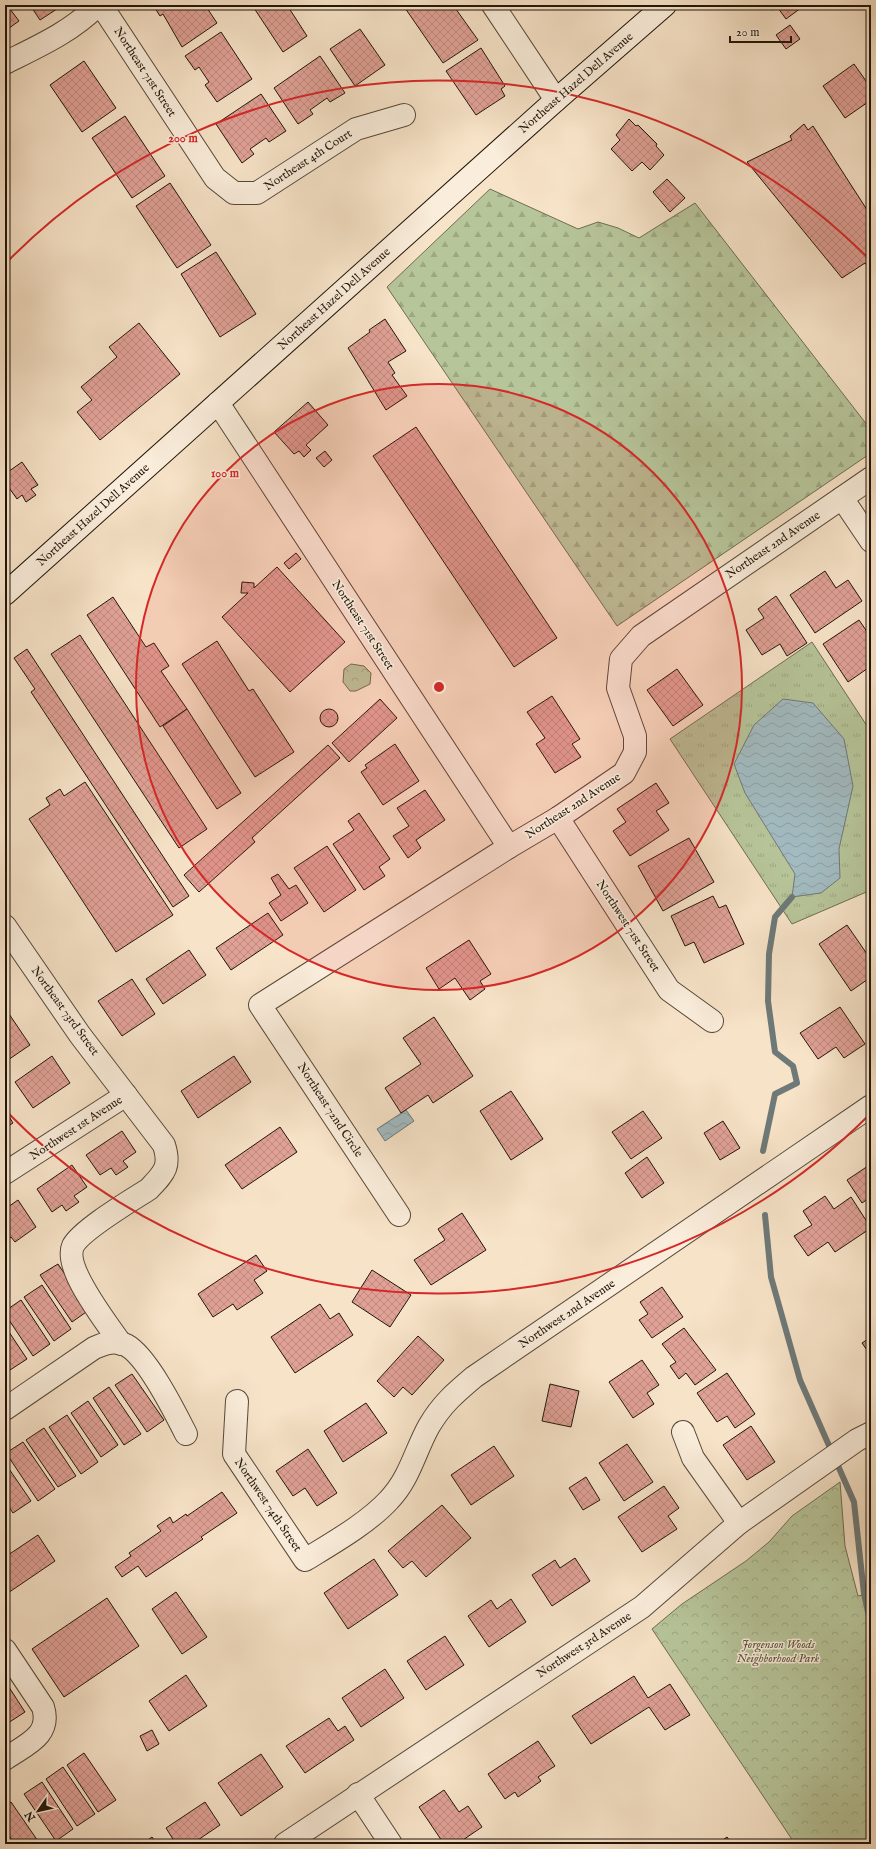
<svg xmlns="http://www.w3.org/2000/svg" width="876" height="1849" font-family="'IM FELL English',serif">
	<defs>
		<pattern id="grass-tufts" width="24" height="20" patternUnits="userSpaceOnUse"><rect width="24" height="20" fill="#b7c59a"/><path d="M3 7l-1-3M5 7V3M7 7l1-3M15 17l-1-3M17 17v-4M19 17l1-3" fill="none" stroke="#9da883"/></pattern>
		<pattern id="forest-firs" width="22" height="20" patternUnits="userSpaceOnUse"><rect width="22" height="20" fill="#b7c59a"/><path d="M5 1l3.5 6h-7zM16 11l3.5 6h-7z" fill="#9da883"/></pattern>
		<pattern id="park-crowns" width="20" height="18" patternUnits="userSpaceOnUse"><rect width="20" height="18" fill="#b7c59a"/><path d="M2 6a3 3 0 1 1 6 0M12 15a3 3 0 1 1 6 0" fill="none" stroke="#9da883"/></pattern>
		<pattern id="water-waves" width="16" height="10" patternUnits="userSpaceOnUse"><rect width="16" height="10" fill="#a2bbc1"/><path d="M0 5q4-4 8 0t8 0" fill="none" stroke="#8ba0a4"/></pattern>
		<pattern id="building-cross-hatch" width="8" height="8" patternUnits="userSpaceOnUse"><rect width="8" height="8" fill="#e0a196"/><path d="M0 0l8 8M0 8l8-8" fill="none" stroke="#c08a80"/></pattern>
	</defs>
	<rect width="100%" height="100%" fill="#f7e3c8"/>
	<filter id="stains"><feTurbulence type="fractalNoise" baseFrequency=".005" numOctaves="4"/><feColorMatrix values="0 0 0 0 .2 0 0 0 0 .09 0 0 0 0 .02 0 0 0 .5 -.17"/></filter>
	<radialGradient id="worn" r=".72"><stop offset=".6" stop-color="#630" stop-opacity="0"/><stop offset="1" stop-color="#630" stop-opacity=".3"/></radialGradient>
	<path fill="url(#grass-tufts)" stroke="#6c6d52" d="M812,642L871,732V857L867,868L871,890L792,924L670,739Z"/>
	<path fill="url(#forest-firs)" stroke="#6c6d52" d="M490,189L578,229L598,222L618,228L639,238L695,203L871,430V453L617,626L387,287Z"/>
	<g fill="url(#park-crowns)" stroke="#6c6d52">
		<path d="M351,664L364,666L371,673L370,684L356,691H350L343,682L344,669Z"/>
		<path d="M840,1482L845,1546L858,1596L871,1593V1844H795L652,1629L682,1604L746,1561L769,1542L792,1516Z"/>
	</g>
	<g fill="url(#water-waves)" stroke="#6e7978">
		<path d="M783,699L813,703L844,739L853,786L839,849L840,878L821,893L792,897L795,874L745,793L734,764L754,725Z"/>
		<path d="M406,1110L414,1121L385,1141L377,1129Z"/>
	</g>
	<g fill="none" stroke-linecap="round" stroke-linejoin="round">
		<g stroke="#6e7978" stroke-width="6">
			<path d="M763,1151L775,1094L797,1083L793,1066L775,1052L768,1001L769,954L775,917L792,897"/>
			<path d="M765,1215L771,1277L800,1380L854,1502L864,1594L871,1625"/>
		</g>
	</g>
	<g fill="url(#building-cross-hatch)" stroke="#21150b">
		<path d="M5,5H7L19,21L5,31Z"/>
		<path d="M30,5H63L40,20Z"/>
		<path d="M153,5H205L217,23L182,47L163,14L160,16Z"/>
		<path d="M252,5H287L307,36L283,52Z"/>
		<path d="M410,5H453L478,40L443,63L405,8Z"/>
		<path d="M768,5H805L786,19L778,8L772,10Z"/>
		<path d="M790,25L800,39L786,49L776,35Z"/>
		<path d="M360,29L385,65L355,86L330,49Z"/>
		<path d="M221,32L252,79L217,102L205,85L209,82L199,67L195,70L185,56Z"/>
		<path d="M481,48L505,86L501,89L505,96L476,115L446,71Z"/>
		<path d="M320,56L345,93L330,102L327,98L310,110L313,114L298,124L274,88Z"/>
		<path d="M84,61L116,108L82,132L50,85Z"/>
		<path d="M854,64L871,88V100L845,118L823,86Z"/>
		<path d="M261,94L286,131L269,142L266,138L250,149L254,154L242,163L216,124Z"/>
		<path d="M125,116L165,176L132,198L92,138Z"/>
		<path d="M629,119L636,126L638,125L657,144L656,146L664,155L650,170L642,162L632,171L611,149L620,140L616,135Z"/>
		<path d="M804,124L808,130L813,126L871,216L870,270L865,263L842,278L747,162L792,140L790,136Z"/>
		<path d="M667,179L685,198L670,212L653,192Z"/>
		<path d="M170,183L211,245L177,268L136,206Z"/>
		<path d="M216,252L256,314L220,337L181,274Z"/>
		<path d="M385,319L406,351L388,362L395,373L392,375L407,396L386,410L348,348L370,332L369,330Z"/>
		<path d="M139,323L180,374L100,440L77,412L92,400L81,387L117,357L109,347Z"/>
		<path d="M308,402L328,425L306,445L311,450L304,457L299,451L294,454L274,432Z"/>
		<path d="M416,427L557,638L514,667L373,456Z"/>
		<path d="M325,451L332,460L324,467L316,458Z"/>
		<path d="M22,462L38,485L31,489L36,495L26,502L22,495L17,499L5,482V474Z"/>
		<path d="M296,553L301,559L289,569L284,563Z"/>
		<path d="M277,567L345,642L290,692L222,617L248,593H241L242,582L254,583V588Z"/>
		<path d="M825,571L836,588L848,580L862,601L815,633L790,595Z"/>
		<path d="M776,596L807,643L787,656L780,644L762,655L746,630L764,618L758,609Z"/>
		<path d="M113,597L146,647L154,643L169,666L161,671L187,709L160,727L87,615Z"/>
		<path d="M859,620L870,636L871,635V666L848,682L823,644Z"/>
		<path d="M80,635L207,829L179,848L51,654Z"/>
		<path d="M217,641L249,691L253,689L294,752L255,777L182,664Z"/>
		<path d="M27,649L189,896L173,907L31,692L35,689L14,658Z"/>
		<path d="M677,669L703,705L673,726L647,690Z"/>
		<path d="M552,696L580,739L572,744L581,757L555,773L536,744L545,738L527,712Z"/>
		<path d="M380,699L397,718L349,762L332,743Z"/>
		<path d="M187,709L241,793L217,809L163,726Z"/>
		<circle cx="329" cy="718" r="9"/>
		<path d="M395,744L419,781L383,805L361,772L367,768L365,765Z"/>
		<path d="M328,745L340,758L252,838L255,842L199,892L184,875Z"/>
		<path d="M85,782L173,915L116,952L29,819L50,805L46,798L60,789L64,796Z"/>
		<path d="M656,783L669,803L656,811L669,830L630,856L613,831L626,822L617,809Z"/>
		<path d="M425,790L445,820L416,840L421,848L408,858L393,836L409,826L397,808Z"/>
		<path d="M359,813L390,859L379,867L385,876L364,890L333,844L354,830L348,821Z"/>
		<path d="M689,838L714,882L663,911L638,866Z"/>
		<path d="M327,846L356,890L324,912L294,868Z"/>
		<path d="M278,874L289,889L296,885L308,903L281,921L269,903L281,895L271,878Z"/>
		<path d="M713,896L719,908L726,905L744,944L704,963L694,942L685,946L671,916Z"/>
		<path d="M268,913L283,935L231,970L216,948Z"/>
		<path d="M847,925L867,954L871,952V977L851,991L819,944Z"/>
		<path d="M469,940L491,974L480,981L485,989L470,1000L455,978L439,989L426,968Z"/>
		<path d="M189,950L206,975L163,1004L146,979Z"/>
		<path d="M132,979L155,1014L122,1036L98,1001Z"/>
		<path d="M840,1007L865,1044L844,1058L836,1047L818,1059L800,1033Z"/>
		<path d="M5,1008L30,1045L5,1062Z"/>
		<path d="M434,1017L473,1076L433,1103L428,1095L401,1113L385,1088L421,1064L403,1038Z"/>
		<path d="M52,1056L70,1083L33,1108L15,1082Z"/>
		<path d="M234,1056L251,1082L198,1118L181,1091Z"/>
		<path d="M511,1091L543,1139L511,1160L480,1111Z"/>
		<path d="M5,1110L13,1123L5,1128Z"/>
		<path d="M643,1111L662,1138L631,1159L612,1132Z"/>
		<path d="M723,1121L740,1148L720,1160L704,1133Z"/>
		<path d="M280,1127L297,1152L242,1189L225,1165Z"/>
		<path d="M122,1131L136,1152L123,1161L128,1167L116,1175L111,1168L100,1175L86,1155Z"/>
		<path d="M647,1157L664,1183L642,1198L625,1173Z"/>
		<path d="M871,1164V1197L862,1203L847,1180Z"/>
		<path d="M72,1165L87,1187L74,1196L79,1202L66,1211L62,1205L52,1212L37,1189Z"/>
		<path d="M825,1196L834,1209L851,1197L871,1228L835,1252L828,1242L808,1256L794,1236L812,1225L803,1211Z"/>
		<path d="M18,1200L36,1227L15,1242L11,1237L5,1241V1209Z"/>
		<path d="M462,1213L486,1250L431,1285L414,1260L445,1240L438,1229Z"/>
		<path d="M256,1255L267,1271L254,1280L263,1293L237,1310L233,1304L213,1317L198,1294Z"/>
		<path d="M58,1264L89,1310L72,1322L40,1275Z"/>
		<path d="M372,1270L411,1295L390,1327L352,1302Z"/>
		<path d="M42,1285L71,1329L54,1341L24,1297Z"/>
		<path d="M662,1287L683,1317L652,1338L639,1320L648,1314L640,1302Z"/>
		<path d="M21,1300L50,1344L33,1356L5,1314V1311Z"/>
		<path d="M320,1304L330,1319L339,1313L353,1335L295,1373L271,1337Z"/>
		<path d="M5,1326L27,1359L10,1370L5,1363Z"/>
		<path d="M684,1328L716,1370L695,1385L686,1373L679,1379L670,1366L676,1362L662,1344Z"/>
		<path d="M418,1336L444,1360L412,1395L403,1387L394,1397L377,1381Z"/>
		<path d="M871,1337V1356L862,1343Z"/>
		<path d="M642,1360L659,1385L647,1393L654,1404L633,1418L609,1382Z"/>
		<path d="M727,1373L755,1414L735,1428L727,1416L717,1422L697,1393Z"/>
		<path d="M132,1374L164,1420L147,1432L115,1385Z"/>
		<path d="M550,1384L579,1391L571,1427L542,1421Z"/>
		<path d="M109,1387L141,1434L124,1445L93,1398Z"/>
		<path d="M88,1401L118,1445L101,1457L71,1413Z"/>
		<path d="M366,1403L387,1433L343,1462L324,1431Z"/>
		<path d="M67,1415L98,1462L81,1474L49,1427Z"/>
		<path d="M751,1426L775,1462L747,1480L723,1445Z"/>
		<path d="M44,1428L76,1476L58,1487L26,1440Z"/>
		<path d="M23,1442L55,1489L38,1501L6,1453Z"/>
		<path d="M627,1444L653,1482L624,1501L599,1463Z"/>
		<path d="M494,1446L514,1476L471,1505L451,1475Z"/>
		<path d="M308,1449L337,1493L317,1506L305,1488L293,1496L276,1471Z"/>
		<path d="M5,1463L31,1501L13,1513L5,1501Z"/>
		<path d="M586,1477L600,1500L583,1510L569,1488Z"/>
		<path d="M664,1486L679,1508L668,1516L677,1529L642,1552L618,1517Z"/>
		<path d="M222,1492L237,1513L201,1537L203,1539L146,1577L138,1566L122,1577L115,1567L131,1556L129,1553L161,1531L157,1526L170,1517L173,1523L186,1514L187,1516Z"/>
		<path d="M442,1505L471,1538L426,1577L412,1561L403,1568L388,1551Z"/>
		<path d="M5,1510L9,1516L5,1519Z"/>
		<path d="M38,1535L55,1561L5,1595V1557Z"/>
		<path d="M575,1558L590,1581L552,1606L532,1575L555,1560L560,1568Z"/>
		<path d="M374,1559L398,1595L348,1629L324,1593Z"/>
		<path d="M176,1592L207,1637L182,1654L152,1609Z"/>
		<path d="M107,1598L139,1646L64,1697L32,1649Z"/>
		<path d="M511,1599L526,1622L489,1647L468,1616L491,1600L497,1609Z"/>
		<path d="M445,1636L464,1665L426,1690L407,1661Z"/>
		<path d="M385,1669L404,1698L361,1727L342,1698Z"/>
		<path d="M186,1675L207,1706L169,1731L149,1701Z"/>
		<path d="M634,1676L648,1698L670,1684L690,1715L665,1730L649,1707L591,1744L572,1716Z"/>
		<path d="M5,1681L25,1712L8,1723L5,1718Z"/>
		<path d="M329,1718L338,1731L345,1726L354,1740L305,1773L286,1746Z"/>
		<path d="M152,1730L159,1744L147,1751L140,1736Z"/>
		<path d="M538,1741L555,1766L538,1777L541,1781L518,1797L515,1792L505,1799L488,1774Z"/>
		<path d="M84,1753L116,1800L98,1812L67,1765Z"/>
		<path d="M261,1754L283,1787L241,1816L218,1783Z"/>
		<path d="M63,1767L95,1814L77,1826L46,1779Z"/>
		<path d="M42,1782L73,1829L56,1841L24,1794Z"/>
		<path d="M444,1790L459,1812L468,1806L482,1827L457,1844H444L419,1807Z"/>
		<path d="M11,1802L40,1844H15L5,1830V1807Z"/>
		<path d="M205,1802L220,1825L192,1844H176L166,1828Z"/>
		<path d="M152,1837L157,1844H142Z"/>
		<path d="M727,1837L732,1844H717Z"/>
	</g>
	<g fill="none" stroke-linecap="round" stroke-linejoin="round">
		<defs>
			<g id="street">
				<path d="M101,5L215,178L234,193H257L356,129L404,115"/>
				<path d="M493,5L556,100"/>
				<path d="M5,63C39,46 71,32 98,5"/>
				<path d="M218,403L509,847"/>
				<path d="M842,498L871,541"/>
				<path d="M558,818L669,990L712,1021"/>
				<path d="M5,926L80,1035L164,1145C171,1167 164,1173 149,1189C132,1200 81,1230 73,1246C63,1269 108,1324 121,1344"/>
				<path d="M5,1173L126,1095"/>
				<path d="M399,1215L260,1005L509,847L558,818L624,773L635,752V736L618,688L621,659L641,636L871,478"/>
				<path d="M237,1401L234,1454L305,1560C331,1544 368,1523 389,1500C410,1478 415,1451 429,1426C442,1404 455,1393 474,1377L871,1106"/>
				<path d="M5,1409L94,1348C105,1343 115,1340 126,1345C147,1356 175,1412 186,1434"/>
				<path d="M683,1432L693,1458L739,1523"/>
				<path d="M5,1650L43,1707C52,1736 25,1745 5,1759"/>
				<path d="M358,1794L391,1844"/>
				<path d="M285,1844L642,1607L739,1523L857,1440L871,1433"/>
			</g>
			<path id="secondary" d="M5,594L556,100L665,5"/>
		</defs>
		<use href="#street" stroke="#56483a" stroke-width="24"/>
		<use href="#secondary" stroke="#21150b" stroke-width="24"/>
		<use href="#street" stroke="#faeddb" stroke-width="22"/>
		<use href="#secondary" stroke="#faeddb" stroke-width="22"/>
	</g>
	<circle cx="439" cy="687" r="303" fill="#d62828" fill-opacity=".12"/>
	<g fill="none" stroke="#d62828" stroke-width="2">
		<circle cx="439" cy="687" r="303"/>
		<path d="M868 1116A606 606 0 0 1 7 1112M7 262A606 606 0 0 1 868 258"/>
	</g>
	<g text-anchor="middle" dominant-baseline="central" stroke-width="3" stroke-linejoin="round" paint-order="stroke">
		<g font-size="12" fill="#21150b" stroke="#faeddb">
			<text transform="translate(145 72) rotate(57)">Northeast 71st Street</text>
			<text transform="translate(576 83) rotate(-41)">Northeast Hazel Dell Avenue</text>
			<text transform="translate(308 160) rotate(-33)">Northeast 4th Court</text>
			<text transform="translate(334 299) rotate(-42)">Northeast Hazel Dell Avenue</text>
			<text transform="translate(93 515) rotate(-42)">Northeast Hazel Dell Avenue</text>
			<text transform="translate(773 545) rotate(-34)">Northeast 2nd Avenue</text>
			<text transform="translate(363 625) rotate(57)">Northeast 71st Street</text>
			<text transform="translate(573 806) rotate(-33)">Northeast 2nd Avenue</text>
			<text transform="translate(628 926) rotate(57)">Northwest 71st Street</text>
			<text transform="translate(65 1011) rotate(54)">Northeast 73rd Street</text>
			<text transform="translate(330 1110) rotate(57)">Northeast 72nd Circle</text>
			<text transform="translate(76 1128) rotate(-33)">Northwest 1st Avenue</text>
			<text transform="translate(567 1314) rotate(-34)">Northwest 2nd Avenue</text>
			<text transform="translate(268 1505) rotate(56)">Northwest 74th Street</text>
			<text transform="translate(584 1645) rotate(-33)">Northwest 3rd Avenue</text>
		</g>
		<g font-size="12" font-style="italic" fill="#56533d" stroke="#faeddb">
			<text x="778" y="1644">Jorgenson Woods<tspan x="778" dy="14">Neighborhood Park</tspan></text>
		</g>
	</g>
	<circle cx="439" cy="687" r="6" fill="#d62828" stroke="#faeddb" stroke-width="2"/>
	<g font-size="12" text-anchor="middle" font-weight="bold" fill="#d62828" stroke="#faeddb" stroke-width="3" stroke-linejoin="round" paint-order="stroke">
		<text x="183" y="142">200 m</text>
		<text x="225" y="477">100 m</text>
	</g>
	<rect width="876" height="1849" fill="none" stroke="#f7e3c8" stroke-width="20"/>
	<rect x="6" y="6" width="864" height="1837" fill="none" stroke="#21150b" stroke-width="2"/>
	<rect x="10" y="10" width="856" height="1829" fill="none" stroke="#21150b"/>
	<g transform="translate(38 1811) rotate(236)" stroke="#faeddb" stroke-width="3" paint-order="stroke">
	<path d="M0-3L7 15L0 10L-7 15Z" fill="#21150b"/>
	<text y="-6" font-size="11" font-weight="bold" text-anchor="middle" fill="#21150b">N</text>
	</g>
	<path d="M730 36v6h61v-6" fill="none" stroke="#21150b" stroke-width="2"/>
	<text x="736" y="36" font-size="12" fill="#21150b" stroke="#faeddb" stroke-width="3" paint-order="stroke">20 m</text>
	<rect width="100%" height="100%" filter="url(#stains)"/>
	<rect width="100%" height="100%" fill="url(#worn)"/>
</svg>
